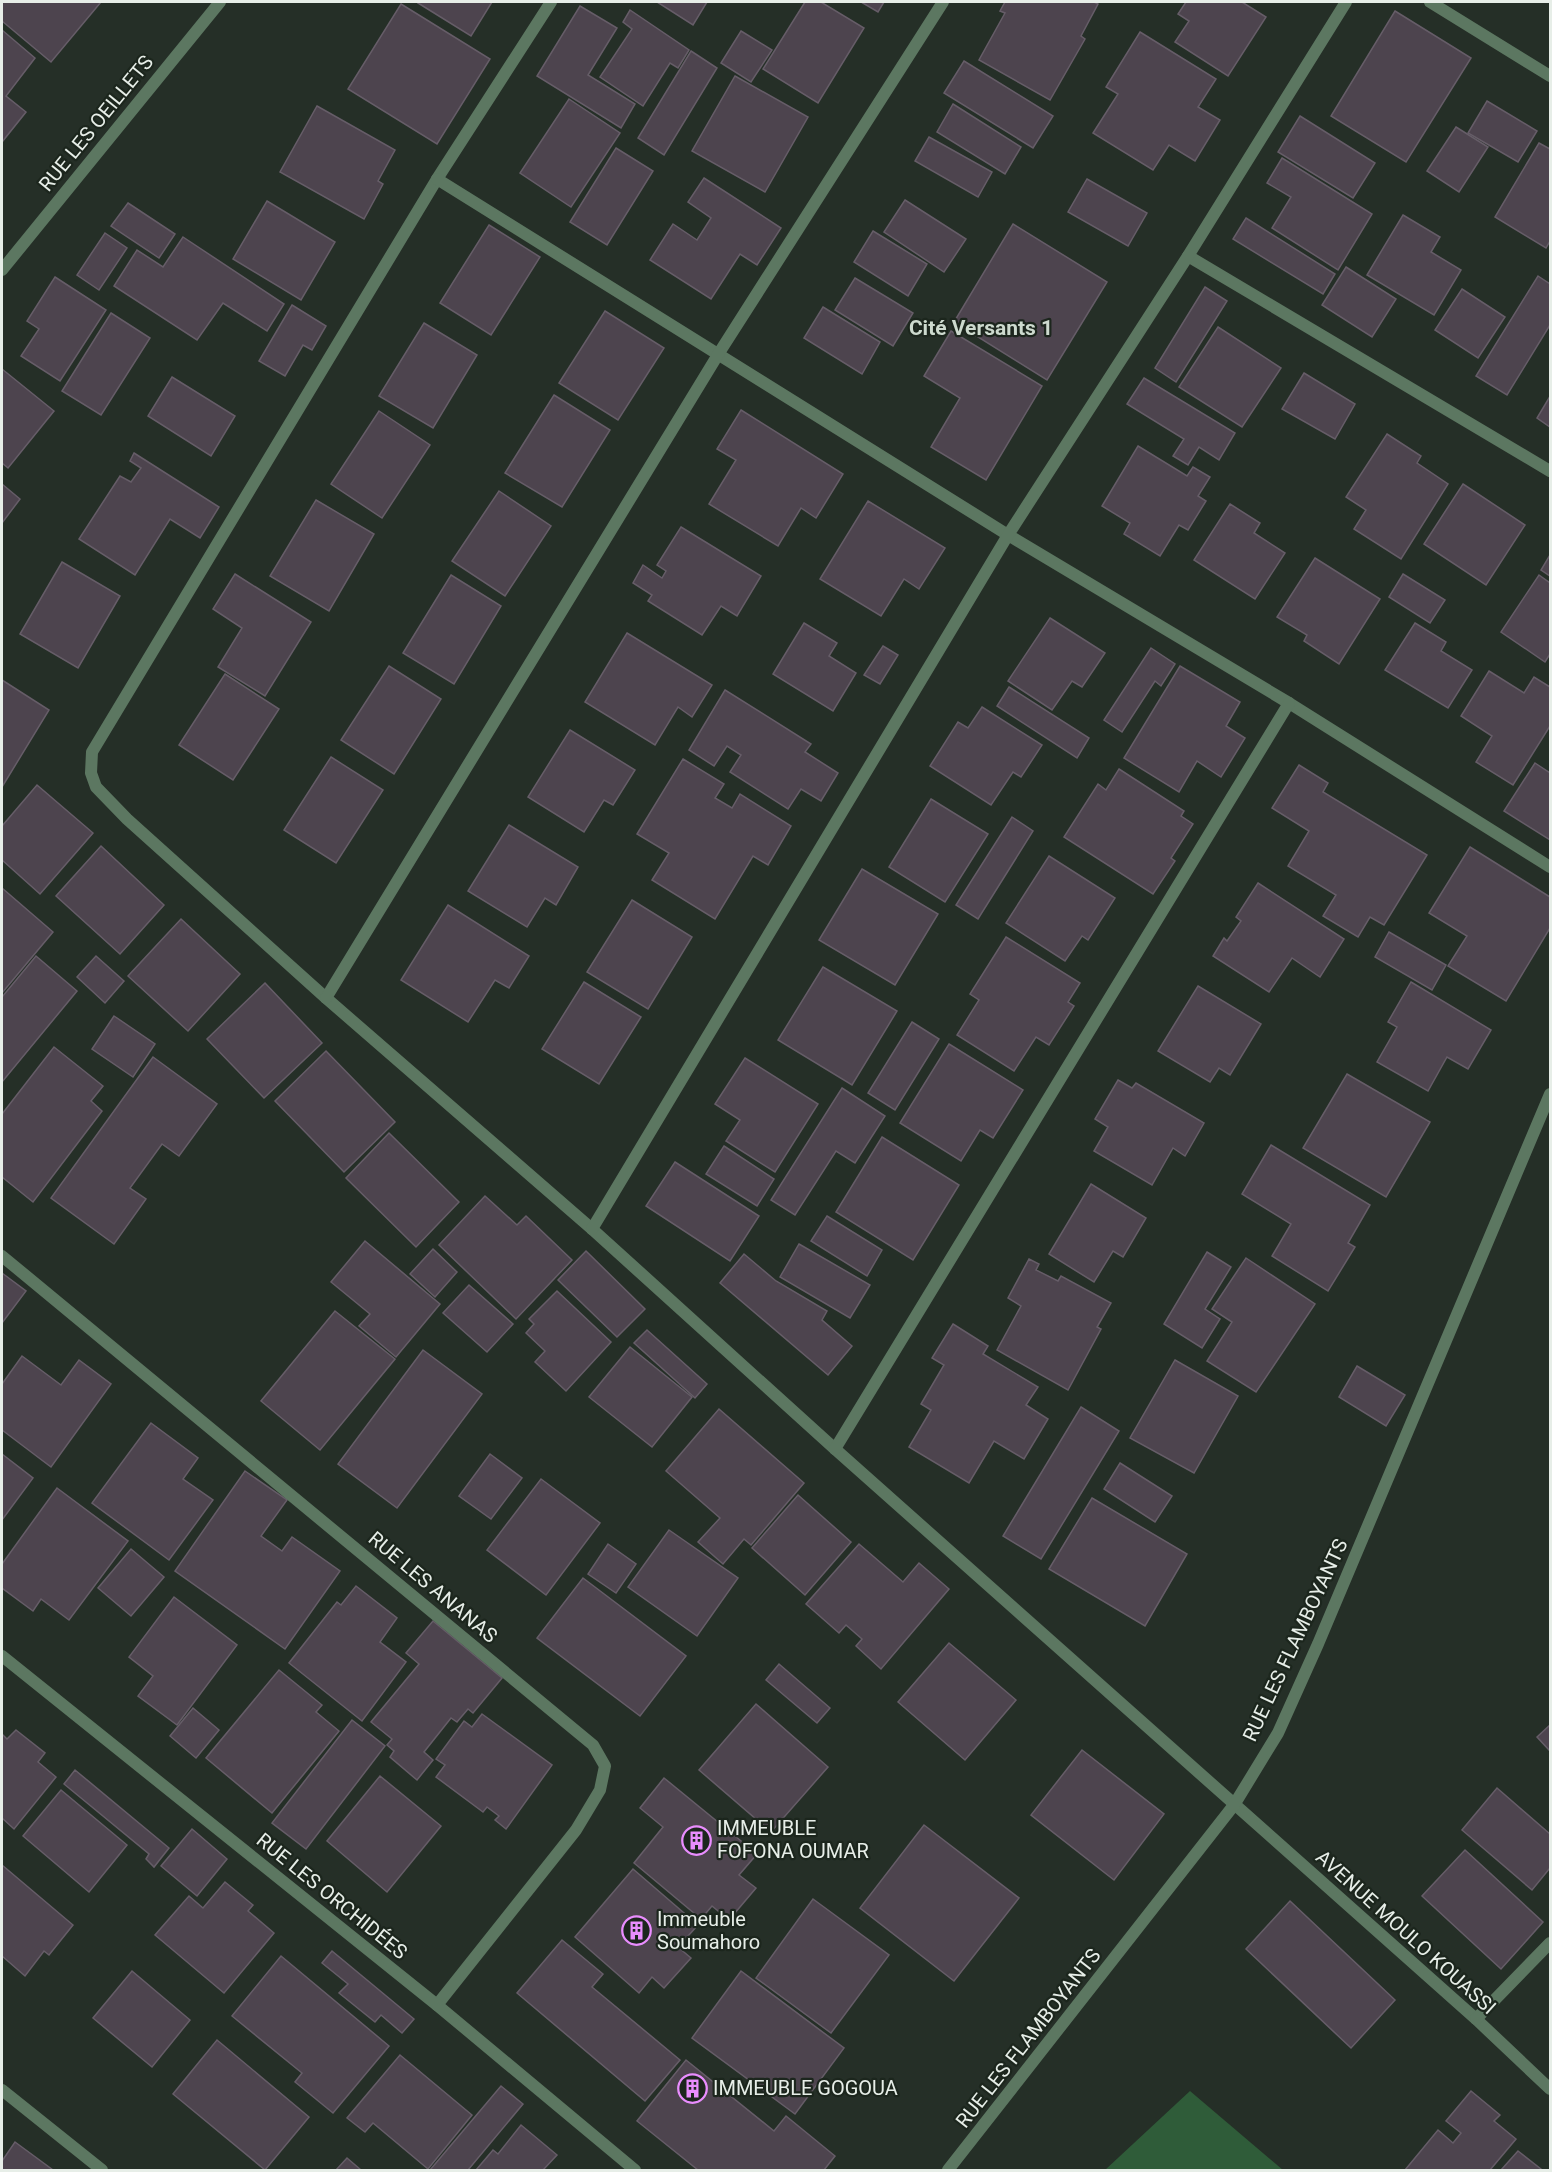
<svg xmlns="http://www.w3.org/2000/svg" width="1552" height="2172" font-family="Roboto,sans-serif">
	<rect width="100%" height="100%" fill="#252f27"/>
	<path fill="#2f5c39" d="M1190,2091L1283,2170H1105Z"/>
	<g fill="#4d444e" stroke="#665d68" stroke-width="1.5">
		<path d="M2,2H101L51,62L2,21Z"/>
		<path d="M419,2H492L471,36L418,3Z"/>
		<path d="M657,2H707L693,25Z"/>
		<path d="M805,2H821L864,28L818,103L763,69Z"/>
		<path d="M861,2H884L878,12Z"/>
		<path d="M1005,2H1094L1098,4L1081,36L1085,39L1050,100L979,60L1005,13L1000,11Z"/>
		<path d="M1186,2H1242L1266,17L1228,76L1175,42L1189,21L1178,14Z"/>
		<path d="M401,4L490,59L437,144L348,89Z"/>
		<path d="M580,6L617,28L588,75L635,104L621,128L537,76Z"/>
		<path d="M630,10L689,50L678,68L670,63L643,106L600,77L632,29L623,22Z"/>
		<path d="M1395,11L1471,58L1406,162L1331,116Z"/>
		<path d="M2,30L35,58L6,96L26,112L2,142Z"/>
		<path d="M741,31L772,50L751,82L721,63Z"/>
		<path d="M1140,32L1216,79L1198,107L1220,120L1195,161L1169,145L1153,170L1093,133L1118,94L1106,87Z"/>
		<path d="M691,51L717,68L664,155L638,138Z"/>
		<path d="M964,61L1053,116L1033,148L944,93Z"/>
		<path d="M735,76L808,117L765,192L692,151Z"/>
		<path d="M569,99L620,133L571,207L520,173Z"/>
		<path d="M1487,101L1537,131L1518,162L1468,133Z"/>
		<path d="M953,104L1021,147L1005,174L937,132Z"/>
		<path d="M317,106L395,150L378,181L383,184L364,219L280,172Z"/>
		<path d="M1300,116L1375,163L1353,198L1278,152Z"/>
		<path d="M1456,127L1488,147L1459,192L1427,171Z"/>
		<path d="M929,137L992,172L978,197L915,161Z"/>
		<path d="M1539,143L1550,149V241L1546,248L1495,217Z"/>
		<path d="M616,148L653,171L607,245L570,222Z"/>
		<path d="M1282,158L1372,214L1338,270L1272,228L1291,197L1267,183Z"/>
		<path d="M704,178L781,228L757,265L740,254L711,299L650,260L673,224L697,240L711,218L688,202Z"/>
		<path d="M1087,179L1147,213L1128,246L1068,212Z"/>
		<path d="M905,200L966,239L944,272L884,232Z"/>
		<path d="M267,201L335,242L301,300L233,259Z"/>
		<path d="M128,203L175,234L159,258L111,226Z"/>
		<path d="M1403,215L1440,237L1431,252L1461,270L1434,315L1367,275Z"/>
		<path d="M1246,218L1335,274L1323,294L1233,239Z"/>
		<path d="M1013,224L1107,282L1047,380L954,322Z"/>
		<path d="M489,225L540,257L491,335L440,303Z"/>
		<path d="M873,231L927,264L908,296L854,262Z"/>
		<path d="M105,233L127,248L99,290L77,275Z"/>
		<path d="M183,237L284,304L267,331L223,303L197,340L114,286L137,250L163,267Z"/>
		<path d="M1346,267L1396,299L1372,337L1322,305Z"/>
		<path d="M1538,276L1550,284V325L1507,395L1476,376Z"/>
		<path d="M55,277L106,310L60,381L21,356L39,329L27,321Z"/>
		<path d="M855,278L913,313L893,346L835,310Z"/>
		<path d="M1205,287L1227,301L1176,382L1155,368Z"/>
		<path d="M1462,289L1505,317L1478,358L1435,330Z"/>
		<path d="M292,305L326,326L312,350L303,345L285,376L259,361Z"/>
		<path d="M823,307L880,342L862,374L804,338Z"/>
		<path d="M605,311L664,348L618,420L559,383Z"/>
		<path d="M111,313L150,338L101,415L62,391Z"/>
		<path d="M424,323L477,355L433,428L379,396Z"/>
		<path d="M1218,327L1281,368L1242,427L1179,387Z"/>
		<path d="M951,331L1042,386L986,480L931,447L960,398L924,376Z"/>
		<path d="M2,369L54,411L8,468L2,463Z"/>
		<path d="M1304,373L1355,404L1335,439L1282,409Z"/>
		<path d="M172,377L235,416L211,456L148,416Z"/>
		<path d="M1144,378L1235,433L1219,460L1199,447L1188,465L1173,456L1184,439L1127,404Z"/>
		<path d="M554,395L610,430L562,507L505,473Z"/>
		<path d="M1549,398L1550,399V427L1537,418Z"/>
		<path d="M741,410L843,474L816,518L801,508L778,546L709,504L736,460L717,449Z"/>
		<path d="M379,411L430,445L382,518L331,484Z"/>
		<path d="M1387,434L1421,456L1417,463L1448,484L1401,559L1354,529L1366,510L1346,497Z"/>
		<path d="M1138,446L1187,476L1193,467L1210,477L1198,496L1206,501L1188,530L1179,525L1160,556L1124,534L1130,523L1102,506Z"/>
		<path d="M134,453L219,507L200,538L170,519L135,575L79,539L120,476L131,482L141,468L130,461Z"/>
		<path d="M2,484L20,499L2,523Z"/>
		<path d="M1463,484L1525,525L1486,585L1424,544Z"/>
		<path d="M499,491L551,526L505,596L452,561Z"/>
		<path d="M316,500L374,534L329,611L270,576Z"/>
		<path d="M868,501L945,548L919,589L904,579L881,616L820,579Z"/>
		<path d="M1230,504L1260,523L1254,533L1285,553L1255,599L1194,560Z"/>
		<path d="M681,527L761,576L737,616L721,606L702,635L648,601L652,595L633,583L643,565L662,578L666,571L657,565Z"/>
		<path d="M1550,555V576L1541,570Z"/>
		<path d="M1315,558L1380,599L1339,664L1304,641L1307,635L1277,617Z"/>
		<path d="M62,562L120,596L78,668L20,634Z"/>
		<path d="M235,574L311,622L265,696L218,667L242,628L213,609Z"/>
		<path d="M1403,574L1445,600L1430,623L1389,597Z"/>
		<path d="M451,575L501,606L454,684L403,653Z"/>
		<path d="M1539,575L1550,583V654L1545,662L1501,632Z"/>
		<path d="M1050,618L1105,653L1082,687L1072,681L1052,710L1008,681Z"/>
		<path d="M804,623L837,643L829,656L856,673L833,711L773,674Z"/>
		<path d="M1415,623L1446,642L1441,651L1472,670L1448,708L1385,670Z"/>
		<path d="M627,633L712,685L692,717L678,707L655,745L585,702Z"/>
		<path d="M883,646L898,655L880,684L864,675Z"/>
		<path d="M1151,648L1175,664L1161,686L1155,681L1122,732L1104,720Z"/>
		<path d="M389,666L441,699L394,774L341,740Z"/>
		<path d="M1180,666L1240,702L1226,726L1245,738L1221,777L1197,761L1179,792L1124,758Z"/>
		<path d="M1489,671L1524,693L1534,677L1550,687V726L1513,785L1476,762L1492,736L1461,716Z"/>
		<path d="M225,674L279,709L233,780L179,745Z"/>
		<path d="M2,680L49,710L2,787Z"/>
		<path d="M1009,687L1089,738L1077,758L997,706Z"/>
		<path d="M725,690L811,744L805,752L838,773L821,801L801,789L788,809L730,772L741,755L727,746L714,766L689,750Z"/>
		<path d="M982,707L1042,745L1021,777L1013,772L991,805L930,766L958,722L968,728Z"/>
		<path d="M570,730L635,770L613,805L604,800L584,832L528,797Z"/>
		<path d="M331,757L383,790L336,863L284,830Z"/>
		<path d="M683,759L724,784L715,798L732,808L740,794L791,826L768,865L753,856L715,919L652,880L669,853L637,834Z"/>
		<path d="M1535,763L1550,773V840L1504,811Z"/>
		<path d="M1299,765L1328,783L1323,792L1427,855L1384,925L1370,917L1358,937L1323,916L1336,895L1288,866L1309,831L1272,808Z"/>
		<path d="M1119,769L1184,811L1181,816L1193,824L1171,858L1175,861L1153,894L1064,837L1098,784L1106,790Z"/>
		<path d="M37,785L93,833L40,894L2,860V826Z"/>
		<path d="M931,799L988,834L945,902L889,867Z"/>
		<path d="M1012,817L1033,831L978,919L956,905Z"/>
		<path d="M509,825L578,867L556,905L545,898L527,927L468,891Z"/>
		<path d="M101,846L164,905L120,954L56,896Z"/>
		<path d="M1470,847L1550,897V928L1506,1001L1448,966L1467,936L1429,913Z"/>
		<path d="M1049,856L1115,898L1088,940L1082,936L1065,961L1006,923Z"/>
		<path d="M862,869L938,914L895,985L819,940Z"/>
		<path d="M1258,883L1344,939L1320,977L1292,958L1269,992L1213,956L1224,938L1227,941L1241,921L1236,917Z"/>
		<path d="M2,888L53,932L2,993Z"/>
		<path d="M632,900L692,937L648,1009L587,972Z"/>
		<path d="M448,905L529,956L509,988L495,980L468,1022L401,980Z"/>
		<path d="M181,919L240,974L188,1031L128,976Z"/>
		<path d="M1389,932L1446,965L1432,990L1375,957Z"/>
		<path d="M1006,937L1080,983L1068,1002L1074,1006L1049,1045L1036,1037L1014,1071L957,1035L979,1000L970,994Z"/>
		<path d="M36,956L77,991L2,1082V997Z"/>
		<path d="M96,956L124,981L105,1003L77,977Z"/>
		<path d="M823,967L897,1011L852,1085L778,1040Z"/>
		<path d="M584,982L641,1017L599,1084L542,1049Z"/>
		<path d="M1411,982L1491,1030L1468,1069L1447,1057L1428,1091L1377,1062L1397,1027L1388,1022Z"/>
		<path d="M265,983L322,1043L264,1098L207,1039Z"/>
		<path d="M1198,986L1261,1024L1230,1075L1219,1068L1210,1082L1158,1051Z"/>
		<path d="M114,1016L155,1044L133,1077L92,1049Z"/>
		<path d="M912,1022L939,1039L895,1110L868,1093Z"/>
		<path d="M949,1044L1023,1090L993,1138L980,1130L961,1161L900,1123Z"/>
		<path d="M54,1047L103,1086L91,1101L102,1111L33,1202L2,1177V1114Z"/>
		<path d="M326,1051L395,1122L344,1172L275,1101Z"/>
		<path d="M153,1057L217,1104L179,1156L162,1144L130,1188L146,1199L114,1244L51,1198Z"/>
		<path d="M745,1058L818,1104L775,1172L726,1141L740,1120L715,1104Z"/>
		<path d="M1347,1074L1430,1122L1386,1197L1303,1148Z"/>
		<path d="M1118,1080L1132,1088L1136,1083L1204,1123L1185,1156L1173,1148L1152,1185L1094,1151L1108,1127L1095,1119Z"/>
		<path d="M842,1088L885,1116L855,1163L836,1151L795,1215L771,1200Z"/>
		<path d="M389,1133L459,1202L416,1247L346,1178Z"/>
		<path d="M882,1137L959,1185L913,1260L836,1212Z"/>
		<path d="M1271,1145L1370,1205L1348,1243L1355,1247L1328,1291L1272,1256L1291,1224L1242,1194Z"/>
		<path d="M724,1146L774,1179L757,1206L706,1174Z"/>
		<path d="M675,1162L759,1216L730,1261L646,1206Z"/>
		<path d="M1091,1184L1146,1218L1123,1257L1113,1251L1094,1282L1049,1254Z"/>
		<path d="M485,1196L517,1225L526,1216L572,1260L516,1319L439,1245Z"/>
		<path d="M827,1216L882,1250L867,1276L811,1241Z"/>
		<path d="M365,1241L440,1304L396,1357L359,1326L370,1314L331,1282Z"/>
		<path d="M799,1244L870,1285L850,1318L780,1277Z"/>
		<path d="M433,1249L457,1272L435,1297L410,1274Z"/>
		<path d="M586,1251L645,1309L617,1337L558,1280Z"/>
		<path d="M1207,1252L1231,1267L1205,1309L1220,1319L1202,1348L1164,1324Z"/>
		<path d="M744,1254L776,1281L827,1311L822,1320L852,1346L828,1375L720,1283Z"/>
		<path d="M1246,1258L1315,1304L1256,1392L1207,1361L1232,1322L1212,1309Z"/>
		<path d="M1029,1259L1039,1264L1036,1270L1058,1281L1061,1276L1111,1303L1097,1327L1101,1329L1068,1390L997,1350L1021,1306L1008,1298Z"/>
		<path d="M2,1273L26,1291L2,1323Z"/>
		<path d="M469,1285L513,1324L487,1352L443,1313Z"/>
		<path d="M557,1291L611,1342L566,1391L535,1362L545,1351L526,1333L534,1324L529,1319Z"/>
		<path d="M335,1311L395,1359L320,1450L261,1401Z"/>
		<path d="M953,1324L988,1346L983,1354L1038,1387L1026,1405L1048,1419L1024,1459L994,1441L969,1483L909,1447L931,1410L921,1404L944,1365L932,1358Z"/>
		<path d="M647,1330L707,1384L695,1398L634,1343Z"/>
		<path d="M630,1347L692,1397L652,1447L589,1397Z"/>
		<path d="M423,1350L482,1394L397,1508L338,1464Z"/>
		<path d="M22,1356L61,1385L79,1360L111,1384L51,1467L2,1430V1384Z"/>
		<path d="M1175,1360L1238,1396L1194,1473L1130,1438Z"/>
		<path d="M1357,1366L1405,1395L1386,1426L1339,1397Z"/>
		<path d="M1081,1407L1119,1431L1041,1559L1003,1536Z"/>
		<path d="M719,1409L804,1483L751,1545L744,1539L723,1564L698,1542L720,1518L666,1471Z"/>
		<path d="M151,1423L198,1458L183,1479L213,1500L169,1560L92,1503Z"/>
		<path d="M2,1454L33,1478L2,1520Z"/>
		<path d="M490,1454L522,1478L491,1519L459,1496Z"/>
		<path d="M1120,1463L1172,1496L1155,1522L1104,1489Z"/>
		<path d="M245,1471L287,1500L261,1536L282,1551L292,1537L340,1571L285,1649L175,1571Z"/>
		<path d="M541,1479L600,1523L546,1595L487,1550Z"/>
		<path d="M57,1488L128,1541L69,1620L41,1599L33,1611L2,1588V1564Z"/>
		<path d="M798,1495L851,1542L805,1595L752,1548Z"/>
		<path d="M1092,1498L1187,1554L1145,1626L1049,1569Z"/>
		<path d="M669,1530L738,1578L697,1636L628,1587Z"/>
		<path d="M608,1544L636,1564L616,1593L588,1574Z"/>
		<path d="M859,1544L903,1582L919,1563L949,1589L881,1669L856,1646L862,1639L846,1625L839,1633L806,1604Z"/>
		<path d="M131,1549L164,1577L131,1616L98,1588Z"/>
		<path d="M583,1578L686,1656L640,1716L537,1638Z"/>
		<path d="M356,1586L397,1618L380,1642L406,1662L362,1721L289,1663L337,1602L341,1605Z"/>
		<path d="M174,1597L237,1645L177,1725L138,1696L153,1676L129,1657Z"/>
		<path d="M433,1621L502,1678L473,1713L468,1709L457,1722L451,1718L424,1752L433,1760L417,1780L390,1757L394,1751L387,1745L392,1739L371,1722L419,1664L406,1653Z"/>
		<path d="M949,1643L1016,1700L965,1760L898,1702Z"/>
		<path d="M779,1664L830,1708L817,1723L766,1680Z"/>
		<path d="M279,1670L322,1705L316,1712L339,1731L272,1813L206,1758Z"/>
		<path d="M756,1704L828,1767L771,1832L699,1770Z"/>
		<path d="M193,1708L219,1730L196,1758L170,1736Z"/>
		<path d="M482,1714L552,1765L506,1829L495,1820L499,1816L487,1807L483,1812L436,1777L445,1765L436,1759L464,1721L472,1727Z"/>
		<path d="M352,1720L385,1746L306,1849L272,1823Z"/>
		<path d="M1550,1725V1751L1537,1737Z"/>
		<path d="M16,1730L45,1753L38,1762L56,1777L14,1829L2,1818V1734L7,1739Z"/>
		<path d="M1082,1750L1164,1814L1114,1880L1031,1815Z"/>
		<path d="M75,1770L169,1848L154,1867L146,1859L149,1854L64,1784Z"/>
		<path d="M380,1776L441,1826L387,1892L327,1841Z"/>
		<path d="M664,1778L757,1854L739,1875L756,1888L729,1920L712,1906L701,1919L634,1863L663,1827L640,1808Z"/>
		<path d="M1497,1788L1550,1834V1868L1532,1890L1462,1830Z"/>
		<path d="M61,1790L127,1845L89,1892L23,1836Z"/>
		<path d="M924,1825L1019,1898L954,1981L860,1908Z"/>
		<path d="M192,1829L227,1859L197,1896L161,1866Z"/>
		<path d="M1465,1850L1543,1922L1501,1969L1422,1896Z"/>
		<path d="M2,1865L73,1925L49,1955L44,1951L25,1976L2,1956Z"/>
		<path d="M633,1869L698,1925L678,1947L691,1958L664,1988L652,1977L639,1993L575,1937Z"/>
		<path d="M225,1882L253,1905L248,1911L274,1933L224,1993L155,1935L189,1896L203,1908Z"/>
		<path d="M813,1899L889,1955L831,2033L756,1978Z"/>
		<path d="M1290,1901L1395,2000L1351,2048L1246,1949Z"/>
		<path d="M562,1940L603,1974L592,1987L680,2060L645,2101L517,1993Z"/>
		<path d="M332,1951L414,2019L402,2033L381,2015L375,2022L339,1993L348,1984L322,1963Z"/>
		<path d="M281,1956L389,2046L333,2113L295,2082L302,2073L232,2016Z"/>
		<path d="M132,1971L190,2020L152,2067L93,2018Z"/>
		<path d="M741,1971L844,2048L795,2114L692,2038Z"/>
		<path d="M217,2040L309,2117L265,2170L173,2094Z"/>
		<path d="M400,2055L472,2115L428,2169L373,2123L365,2132L347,2118Z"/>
		<path d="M686,2060L774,2131L786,2116L835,2156L824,2170H698L637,2121Z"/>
		<path d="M501,2086L523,2104L468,2170H430Z"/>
		<path d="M1471,2091L1500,2115L1494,2121L1516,2139L1490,2170H1405L1438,2130L1453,2143L1461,2133L1446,2121Z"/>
		<path d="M521,2125L557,2155L543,2170H476L493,2150L498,2154Z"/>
		<path d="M15,2142L53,2170H2V2161Z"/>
		<path d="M1518,2151L1541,2169L1540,2170H1501Z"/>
		<path d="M347,2158L361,2170H336Z"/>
	</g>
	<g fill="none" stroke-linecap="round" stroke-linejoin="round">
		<g stroke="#5c7761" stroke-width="12">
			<path d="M551,2L437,179L92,752L91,773L96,787L127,819L326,998L592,1229L835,1449L1476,2019L1550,2089"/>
			<path d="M1430,2L1550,76"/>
			<path d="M437,179L1008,535L1289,703L1550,867"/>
			<path d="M1188,256L1550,471"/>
			<path d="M2,270L220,2"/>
			<path d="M326,998L719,353L943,2"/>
			<path d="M592,1229L1008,535L1188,256L1346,2"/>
			<path d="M2,1256L593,1745L605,1766L600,1790L576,1830L437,2005"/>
			<path d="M835,1449L1289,703"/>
			<path d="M2,1656L437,2005L635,2170"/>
			<path d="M1476,2019L1550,1943"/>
			<path d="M2,2090L102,2170"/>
			<path d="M948,2170L1234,1805L1278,1733L1318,1644L1550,1094"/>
		</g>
	</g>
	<defs>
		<symbol id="building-ring" viewBox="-11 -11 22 22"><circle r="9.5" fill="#1c261d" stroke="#e98dfe" stroke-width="1.5"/><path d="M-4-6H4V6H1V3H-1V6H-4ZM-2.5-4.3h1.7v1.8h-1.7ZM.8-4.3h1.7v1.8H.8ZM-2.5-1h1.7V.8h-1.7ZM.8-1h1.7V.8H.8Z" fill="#e98dfe"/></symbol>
	</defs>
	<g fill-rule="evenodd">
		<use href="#building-ring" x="680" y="1824" width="33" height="33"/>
		<use href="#building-ring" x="620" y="1914" width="33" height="33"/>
		<use href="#building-ring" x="676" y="2072" width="33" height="33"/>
	</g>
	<g text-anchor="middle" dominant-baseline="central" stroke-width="4.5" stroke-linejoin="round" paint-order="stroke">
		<g font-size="20" fill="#e7eee8" stroke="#1c261d">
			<text transform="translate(96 123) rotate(-51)">RUE LES OEILLETS</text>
			<text transform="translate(433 1587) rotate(40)">RUE LES ANANAS</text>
			<text transform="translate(1295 1640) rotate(-65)">RUE LES FLAMBOYANTS</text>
			<text transform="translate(332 1896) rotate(39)">RUE LES ORCHIDÉES</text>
			<text transform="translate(1406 1932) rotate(42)">AVENUE MOULO KOUASSI</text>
			<text transform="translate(1028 2038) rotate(-52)">RUE LES FLAMBOYANTS</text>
		</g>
		<g font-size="20" fill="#e7eee8" stroke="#1c261d" text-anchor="start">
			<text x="717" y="1828">IMMEUBLE<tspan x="717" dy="23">FOFONA OUMAR</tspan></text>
			<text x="657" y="1919">Immeuble<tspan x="657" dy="23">Soumahoro</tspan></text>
			<text x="713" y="2088">IMMEUBLE GOGOUA</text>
		</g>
		<g font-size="21" font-weight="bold" fill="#cddace" stroke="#1c261d">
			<text x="981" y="328">Cité Versants 1</text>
		</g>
	</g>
	<rect width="1552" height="2172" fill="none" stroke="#e7eee8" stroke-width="6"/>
</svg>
